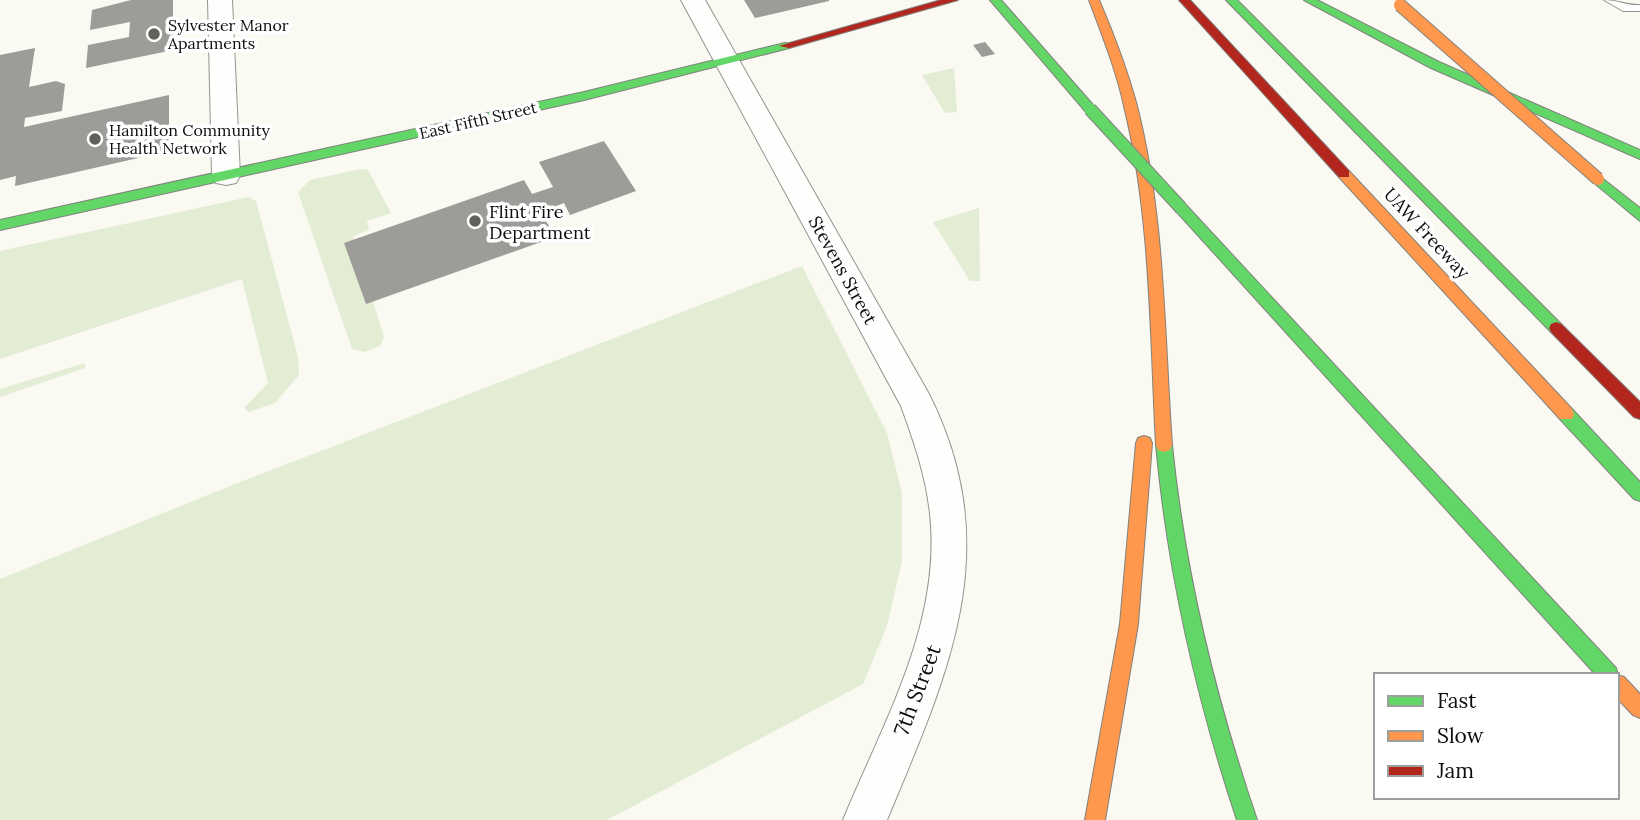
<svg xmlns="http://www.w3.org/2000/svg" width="1640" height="820" font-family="Lora,serif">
	<rect width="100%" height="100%" fill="#faf9f2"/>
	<g fill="#e2edd4">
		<path d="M954,68L957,112L945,113L922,75Z"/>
		<path d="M360,169L368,170L391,213L367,221L369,230L353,236L384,337L380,346L365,352L352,349L298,192L310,180Z"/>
		<path d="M249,197L256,201L298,357L299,375L275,403L249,412L244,408L268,383L242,279L0,359V251Z"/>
		<path d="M979,208L980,281H970L933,222Z"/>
		<path d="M802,266L887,433L902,493V561L887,626L863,684L607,820H0V579L235,484Z"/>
		<path d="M85,363V368L0,397V389Z"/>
	</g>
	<g fill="#9d9c98">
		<path d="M131,0H173V28H178V49L86,68L88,45L129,37L130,22L90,30L92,10Z"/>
		<path d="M744,0H829V1L755,18Z"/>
		<path d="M985,42L995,54L982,57L973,45Z"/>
		<path d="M35,48L29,87L56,81L65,84L62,111L25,118L24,127L169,95V151L15,186L16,176L0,180V55Z"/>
		<path d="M604,141L636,191L570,215L564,203L541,212L555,237L366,304L344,243L524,180L532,194L553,187L539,162Z"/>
	</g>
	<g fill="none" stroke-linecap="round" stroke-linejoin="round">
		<defs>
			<path id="lane" d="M1604,0C1617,0 1627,6 1640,5V11H1623Z"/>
			<g id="street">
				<path d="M208,0H232L240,176L236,183L226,185L216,183L212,176Z"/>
				<path d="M681,0H705L929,394C1007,550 948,673 887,820H843C883,723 942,623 930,514C926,476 914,442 901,406Z"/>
			</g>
			<g id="fast">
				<path d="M990,0H1001L1094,106V112H1086Z"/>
				<path d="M1226,0H1237L1561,324L1563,328L1561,332H1551Z"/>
				<path d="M1304,0H1317L1439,62L1640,150V159L1431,68Z"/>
				<path d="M785,43L789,44V48L584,100L0,230V220L584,92Z"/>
				<path d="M1598,175L1640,208V221L1593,182V176Z"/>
				<path d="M1181,203L1186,205L1616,668L1618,675L1617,678V675H1596L1176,211V205Z"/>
				<path d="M1566,407L1572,409L1640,482V501L1634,499L1560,419L1558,414L1560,409Z"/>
				<path d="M1164,438L1170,440L1172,445C1185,574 1215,697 1257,820H1237C1196,697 1168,574 1156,445L1158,440Z"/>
			</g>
			<g id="slow">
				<path d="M1089,0H1099C1114,35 1127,69 1137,106C1165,216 1164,332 1172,445L1170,450L1164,452L1158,450L1156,445C1150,332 1151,216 1124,106C1116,69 1102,35 1089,0Z"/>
				<path d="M1344,170L1349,171L1572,409L1574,414L1572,419H1560L1339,177V171Z"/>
				<path d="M1144,436L1150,438L1152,443L1138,624L1105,820H1085L1120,624L1136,443L1138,438Z"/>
				<path d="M1617,675L1624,677L1640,694V718L1633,715L1617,698Z"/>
			</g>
			<g id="jam">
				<path d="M941,0H958L789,48L779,46Z"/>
				<path d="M1179,0H1190L1349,171V177H1339Z"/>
				<path d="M1556,322L1561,324L1640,402V419L1634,417L1551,332L1549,328L1551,324Z"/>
			</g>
		</defs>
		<use href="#lane" stroke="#949390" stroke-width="2"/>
		<use href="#street" stroke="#949390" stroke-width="2"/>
		<use href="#fast" stroke="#81817d" stroke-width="2"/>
		<use href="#slow" stroke="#81817d" stroke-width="2"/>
		<use href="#jam" stroke="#81817d" stroke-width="2"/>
		<use href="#lane" fill="#fefefd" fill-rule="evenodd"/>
		<use href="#street" fill="#fefefd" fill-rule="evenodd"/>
		<use href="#fast" fill="#63d668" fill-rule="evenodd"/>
		<use href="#slow" fill="#ff974d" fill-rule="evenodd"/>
		<use href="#jam" fill="#b3261e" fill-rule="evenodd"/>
		<defs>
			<path id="fast-bridge" d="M1090,109L1181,208"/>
			<path id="slow-bridge" d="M1400,5L1598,179"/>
		</defs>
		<use href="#fast-bridge" stroke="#81817d" stroke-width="14" stroke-linecap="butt"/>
		<use href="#slow-bridge" stroke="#81817d" stroke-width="14" stroke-linecap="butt"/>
		<use href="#fast-bridge" stroke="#63d668" stroke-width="12"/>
		<use href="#slow-bridge" stroke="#ff974d" stroke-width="12"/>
	</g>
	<g fill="#60605d" stroke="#fff" stroke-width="2.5">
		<circle cx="154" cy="34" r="7"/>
		<circle cx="95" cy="139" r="7"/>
		<circle cx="475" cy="221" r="7"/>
	</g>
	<g text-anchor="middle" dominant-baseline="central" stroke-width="7" stroke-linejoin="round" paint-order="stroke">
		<g font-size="16" fill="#0d0d0d" stroke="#fff" text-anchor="start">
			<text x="168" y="25">Sylvester Manor<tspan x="168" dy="18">Apartments</tspan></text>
			<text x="109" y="130">Hamilton Community<tspan x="109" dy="18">Health Network</tspan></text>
		</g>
		<g font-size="16" fill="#0d0d0d" stroke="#fff">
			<text transform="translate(478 120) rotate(-13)">East Fifth Street</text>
		</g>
		<g font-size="18" fill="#0d0d0d" stroke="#fff" text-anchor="start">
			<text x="489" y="211">Flint Fire<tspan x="489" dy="21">Department</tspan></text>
		</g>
		<g font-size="18" fill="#0d0d0d" stroke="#fff">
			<text transform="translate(1427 233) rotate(47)">UAW Freeway</text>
			<text transform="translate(843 270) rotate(61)">Stevens Street</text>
		</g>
		<g font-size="21" fill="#0d0d0d" stroke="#fff">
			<text transform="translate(917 690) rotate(-69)">7th Street</text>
		</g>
	</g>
	<rect x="1374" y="673" width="245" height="126" fill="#ffffff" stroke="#9e9e9e" stroke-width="2"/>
	<rect x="1388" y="696" width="35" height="10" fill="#63d668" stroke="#9e9e9e" stroke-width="2"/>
	<text x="1437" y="708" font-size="21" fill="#0d0d0d">Fast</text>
	<rect x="1388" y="731" width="35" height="10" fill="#ff974d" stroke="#9e9e9e" stroke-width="2"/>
	<text x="1437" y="743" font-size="21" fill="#0d0d0d">Slow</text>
	<rect x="1388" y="766" width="35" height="10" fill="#b3261e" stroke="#9e9e9e" stroke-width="2"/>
	<text x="1437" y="778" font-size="21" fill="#0d0d0d">Jam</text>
</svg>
